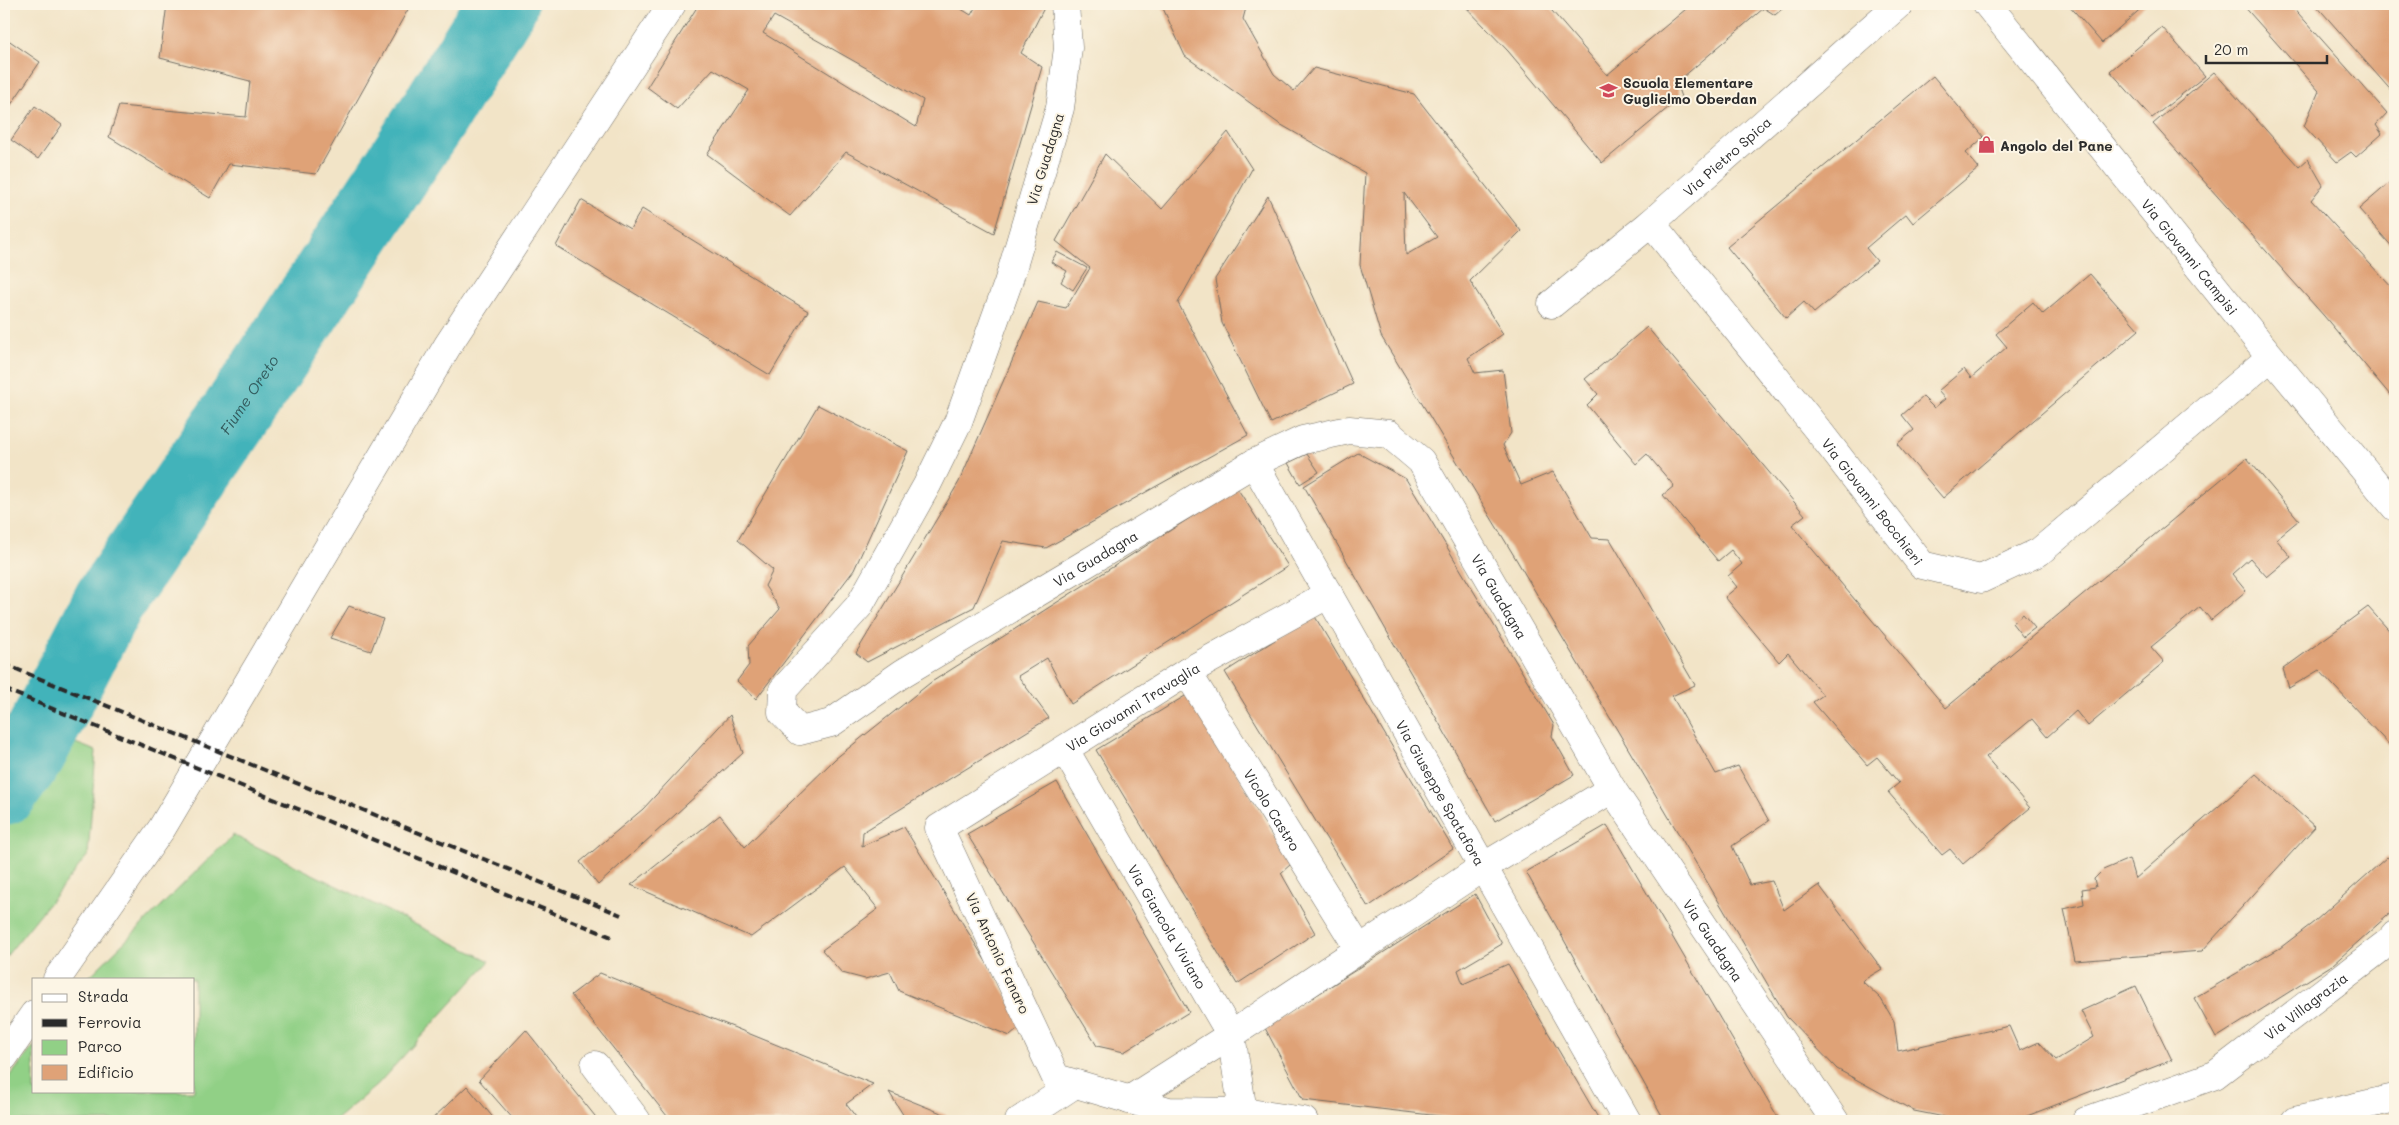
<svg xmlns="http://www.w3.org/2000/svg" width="2399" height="1125" font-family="Mali,sans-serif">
	<rect width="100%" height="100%" fill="#fcf5e5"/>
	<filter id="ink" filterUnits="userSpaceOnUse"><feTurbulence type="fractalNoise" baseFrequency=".02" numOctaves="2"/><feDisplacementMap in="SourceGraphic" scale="10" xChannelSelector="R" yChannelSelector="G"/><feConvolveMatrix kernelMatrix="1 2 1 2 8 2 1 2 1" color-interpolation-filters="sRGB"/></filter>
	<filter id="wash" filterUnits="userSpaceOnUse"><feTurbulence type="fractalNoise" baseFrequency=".0096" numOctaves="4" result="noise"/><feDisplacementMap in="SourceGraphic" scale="20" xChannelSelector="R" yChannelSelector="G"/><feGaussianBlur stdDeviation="1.12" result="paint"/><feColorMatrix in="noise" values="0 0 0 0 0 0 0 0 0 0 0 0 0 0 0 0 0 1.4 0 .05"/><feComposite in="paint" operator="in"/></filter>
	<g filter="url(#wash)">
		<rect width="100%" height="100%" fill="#f2e4c7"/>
		<g fill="#91d086" stroke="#5e7e58">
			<path d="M4,715L96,751L88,855L4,959Z"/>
			<path d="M233,835L490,961L377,1085L334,1121H4V1084L34,1046V1091H194V979H87Z"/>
		</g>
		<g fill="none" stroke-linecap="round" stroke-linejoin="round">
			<path stroke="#43b3ba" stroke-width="72" id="s1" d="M4,789L31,752L109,601L263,374L432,117L502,4"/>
		</g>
		<g id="blocks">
			<g fill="#dfa277" fill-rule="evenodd">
				<path d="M167,4H411L316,174L229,164L210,198L109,137L119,106L246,117L250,81L160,58Z"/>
				<path d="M699,4H953L971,15L977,4H1046L1021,53L1042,67L994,233L846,152L790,216L707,154L749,90L713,69L677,109L647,87ZM774,16L923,100L916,127L763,33Z"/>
				<path d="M1161,4H1247L1243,19L1274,74L1294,91L1314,68L1414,94L1521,231L1470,281L1503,334L1468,358L1475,373L1503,370L1511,433L1503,445L1521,485L1553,472L1592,538L1610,539L1695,685L1672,696L1716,774L1738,766L1769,821L1732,846L1750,885L1772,881L1784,910L1819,885L1882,969L1862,981L1881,999L1894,1021L1898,1051L2009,1026L2020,1051L2039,1042L2056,1060L2094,1037L2081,1011L2136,986L2172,1060L2014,1121H1965L1914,1111L1837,1069L1787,1017L1516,559L1381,336L1360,265L1365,173L1278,123L1185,56ZM1404,193L1437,237L1406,255Z"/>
				<path d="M1463,4H1546L1607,75L1692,4H1788L1775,15L1764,8L1676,83L1681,97L1602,163L1508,51Z"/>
				<path d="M2068,4H2146L2102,43Z"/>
				<path d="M2242,4H2290L2387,113L2376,125L2382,134L2356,157L2351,152L2337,162L2304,126L2319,91Z"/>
				<path d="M2315,4H2395V95Z"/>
				<path d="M2162,27L2205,76L2152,118L2110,71Z"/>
				<path d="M4,37L40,62L4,115Z"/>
				<path d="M2214,72L2299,167L2308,159L2323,185L2311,200L2395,291V401L2324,316L2153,124Z"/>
				<path d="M1933,76L1984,137L1966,153L1979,168L1913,223L1906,214L1866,248L1877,261L1814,313L1804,302L1786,318L1727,247Z"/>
				<path d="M35,106L62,125L38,159L11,140Z"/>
				<path d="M1228,132L1252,169L1178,303L1248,435L1046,548L1003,541L974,607L867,662L856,653L959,482L1038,302L1066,308L1090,268L1056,241L1105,154L1162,209Z"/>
				<path d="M2395,178V250L2359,209Z"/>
				<path d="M1268,196L1353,384L1271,423L1222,323L1215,279Z"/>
				<path d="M581,200L630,229L642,209L808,311L770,375L556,246Z"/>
				<path d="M1057,252L1087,268L1073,290L1061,282L1067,271L1051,262Z"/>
				<path d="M2090,274L2139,330L1943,498L1897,444L1914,430L1902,415L1923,397L1934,408L1945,399L1938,391L1964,369L1971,378L2007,347L1996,334L2033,302L2043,314Z"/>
				<path d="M1647,327L1805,515L1792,525L1946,708L2247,458L2299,520L2276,539L2291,557L2267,577L2250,558L2232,574L2246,591L2211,620L2200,607L2151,647L2164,662L2088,726L2076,711L2047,737L2032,719L1986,757L2030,808L1963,864L1950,849L1942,855L1888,792L1899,783L1877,757L1867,765L1813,702L1823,695L1788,653L1779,662L1725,597L1737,587L1728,576L1742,564L1731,550L1718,561L1663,495L1674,486L1647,454L1636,464L1587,405L1598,394L1585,379Z"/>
				<path d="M818,405L908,451L854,570L756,699L737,681L749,665L748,646L780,609L765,586L773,570L738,540Z"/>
				<path d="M1358,453L1406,479L1554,725L1552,736L1574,775L1495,821L1304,486Z"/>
				<path d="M1307,454L1319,472L1300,484L1288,463Z"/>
				<path d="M1237,488L1288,566L1071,704L1047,658L1018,676L1049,718L863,832L862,846L904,827L1024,1024L1010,1036L899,991L890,972L865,979L842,973L822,950L878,909L845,867L751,937L631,885L720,815L745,847L835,759L930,683Z"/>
				<path d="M349,606L383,619L371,651L330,638Z"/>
				<path d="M2368,607L2395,637V751L2319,670L2289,688L2283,669Z"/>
				<path d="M2023,614L2035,628L2023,637L2012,623Z"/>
				<path d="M1314,615L1453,849L1368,907L1225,672Z"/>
				<path d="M1190,693L1291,864L1281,873L1315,933L1237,984L1096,750Z"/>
				<path d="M730,715L743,753L598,885L580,862L643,809Z"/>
				<path d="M2256,774L2315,827L2202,951L2075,961L2064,909L2084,904L2082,889L2096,887L2094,879L2103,870L2129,859L2135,879Z"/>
				<path d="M1057,782L1189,1012L1124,1052L1097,1046L967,834Z"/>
				<path d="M1607,825L1780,1121H1665L1526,872Z"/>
				<path d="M2387,857L2395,863V909L2332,965L2216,1038L2194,998L2280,948L2314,922Z"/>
				<path d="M1475,894L1502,944L1458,970L1463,984L1508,964L1600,1121H1482L1303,1100L1265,1028Z"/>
				<path d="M600,973L873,1084L846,1104L859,1121H671L571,995Z"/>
				<path d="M526,1030L599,1121H515L479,1080Z"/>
				<path d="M467,1086L496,1121H430Z"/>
				<path d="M889,1092L961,1121H907Z"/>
			</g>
		</g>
	</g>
	<g filter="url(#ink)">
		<use href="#blocks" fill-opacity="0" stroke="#716c62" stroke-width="1"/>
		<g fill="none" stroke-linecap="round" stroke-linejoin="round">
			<defs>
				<g id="street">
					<path id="s2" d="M1065,4L1068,48L1060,108L1008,283L958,422L927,485L859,606L783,690L782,712L800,731L831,723L903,673L1254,463L1303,440L1349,430L1389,434L1421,461L1612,789L1835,1121"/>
					<path id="s3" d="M1987,4L2271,357L2395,507"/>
					<path id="s4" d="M1651,223L1821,434L1922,565L1981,579L2039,552L2271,357"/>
					<path id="s5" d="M1552,304L1651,223L1899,4"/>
					<path id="s6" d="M1254,463L1627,1121"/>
					<path id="s7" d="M1187,672L1359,949"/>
					<path id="s8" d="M1065,750L1231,1035L1243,1112"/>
					<path d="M57,979L162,828L448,345L672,4"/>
					<path d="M4,1057L34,1014"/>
					<path d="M595,1065L637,1121"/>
					<path d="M1129,1100L1231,1035L1483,867L1612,789"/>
					<path d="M1019,1121L1075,1084"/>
					<path id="s9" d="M1304,1121L1243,1112L1168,1111L1056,1078L939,828L1187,672L1329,594"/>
					<path id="s10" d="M2086,1121L2215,1075L2390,941L2395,935"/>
					<path d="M2295,1121L2395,1098"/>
				</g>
			</defs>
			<use href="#street" stroke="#716c62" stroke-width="29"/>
			<use href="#street" stroke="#fff" stroke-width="28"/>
			<g stroke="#2b2b2b" stroke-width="4" stroke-dasharray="8 4" stroke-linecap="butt">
				<path d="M4,664L621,915"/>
				<path d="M4,689L614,938"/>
			</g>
		</g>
	</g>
	<defs>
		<symbol id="school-bare" viewBox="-9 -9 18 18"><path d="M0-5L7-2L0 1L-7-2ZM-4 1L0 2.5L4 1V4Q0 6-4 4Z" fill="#d1495b" stroke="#fcf5e5" stroke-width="2.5" paint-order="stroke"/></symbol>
		<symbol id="shop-bare" viewBox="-9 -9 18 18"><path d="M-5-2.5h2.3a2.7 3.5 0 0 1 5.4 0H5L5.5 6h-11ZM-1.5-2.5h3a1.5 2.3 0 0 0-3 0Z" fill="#d1495b" stroke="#fcf5e5" stroke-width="2.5" paint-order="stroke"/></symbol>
	</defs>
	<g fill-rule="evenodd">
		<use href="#school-bare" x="1596" y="78" width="25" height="25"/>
		<use href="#shop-bare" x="1974" y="132" width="25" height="25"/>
	</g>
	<g text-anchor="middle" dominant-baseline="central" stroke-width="4" stroke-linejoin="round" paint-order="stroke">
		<g font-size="14" font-weight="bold" fill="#2b2b2b" stroke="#fcf5e5" text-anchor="start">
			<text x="1623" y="82">Scuola Elementare<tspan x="1623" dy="16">Guglielmo Oberdan</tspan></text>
			<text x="2000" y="145">Angolo del Pane</text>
		</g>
		<g font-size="14" fill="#2b2b2b" stroke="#fcf5e5">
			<text stroke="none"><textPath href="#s5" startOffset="229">Via Pietro Spica</textPath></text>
			<text transform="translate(1045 159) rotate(-73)">Via Guadagna</text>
			<text stroke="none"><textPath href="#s3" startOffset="324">Via Giovanni Campisi</textPath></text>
			<text stroke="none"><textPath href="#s4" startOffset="356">Via Giovanni Bocchieri</textPath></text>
			<text stroke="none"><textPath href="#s2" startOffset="1149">Via Guadagna</textPath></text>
			<text stroke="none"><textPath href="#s2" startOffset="1674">Via Guadagna</textPath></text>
			<text stroke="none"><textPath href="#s9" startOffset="758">Via Giovanni Travaglia</textPath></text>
			<text stroke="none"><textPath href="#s6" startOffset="379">Via Giuseppe Spatafora</textPath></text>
			<text stroke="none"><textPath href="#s7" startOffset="162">Vicolo Castro</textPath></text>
			<text stroke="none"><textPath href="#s8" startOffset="204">Via Giancola Viviano</textPath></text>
			<text stroke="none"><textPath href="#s2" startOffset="2079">Via Guadagna</textPath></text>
			<text transform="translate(998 953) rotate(65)">Via Antonio Fanaro</text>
			<text stroke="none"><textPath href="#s10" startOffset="251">Via Villagrazia</textPath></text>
		</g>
		<g font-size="15" font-style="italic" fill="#335b5d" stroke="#fcf5e5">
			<text stroke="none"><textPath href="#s1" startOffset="465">Fiume Oreto</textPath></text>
		</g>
	</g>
	<rect width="2399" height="1125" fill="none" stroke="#fcf5e5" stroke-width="20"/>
	<rect x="32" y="978" width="162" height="115" fill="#fcf5e5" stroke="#a8a49b"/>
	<rect x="42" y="994" width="25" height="8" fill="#ffffff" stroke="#a8a49b"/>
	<text x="78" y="1002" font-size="15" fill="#2b2b2b">Strada</text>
	<rect x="42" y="1019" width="25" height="8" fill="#2b2b2b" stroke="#a8a49b"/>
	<text x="78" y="1028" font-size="15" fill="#2b2b2b">Ferrovia</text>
	<rect x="42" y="1040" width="25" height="15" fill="#91d086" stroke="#a8a49b"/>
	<text x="78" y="1052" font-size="15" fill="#2b2b2b">Parco</text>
	<rect x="42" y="1065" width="25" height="15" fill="#dfa277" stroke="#a8a49b"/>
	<text x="78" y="1078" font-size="15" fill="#2b2b2b">Edificio</text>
	<path d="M2206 55v8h121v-8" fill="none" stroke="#2b2b2b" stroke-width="2.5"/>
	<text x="2214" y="55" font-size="15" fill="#2b2b2b" stroke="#fcf5e5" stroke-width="4" paint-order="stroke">20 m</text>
</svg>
